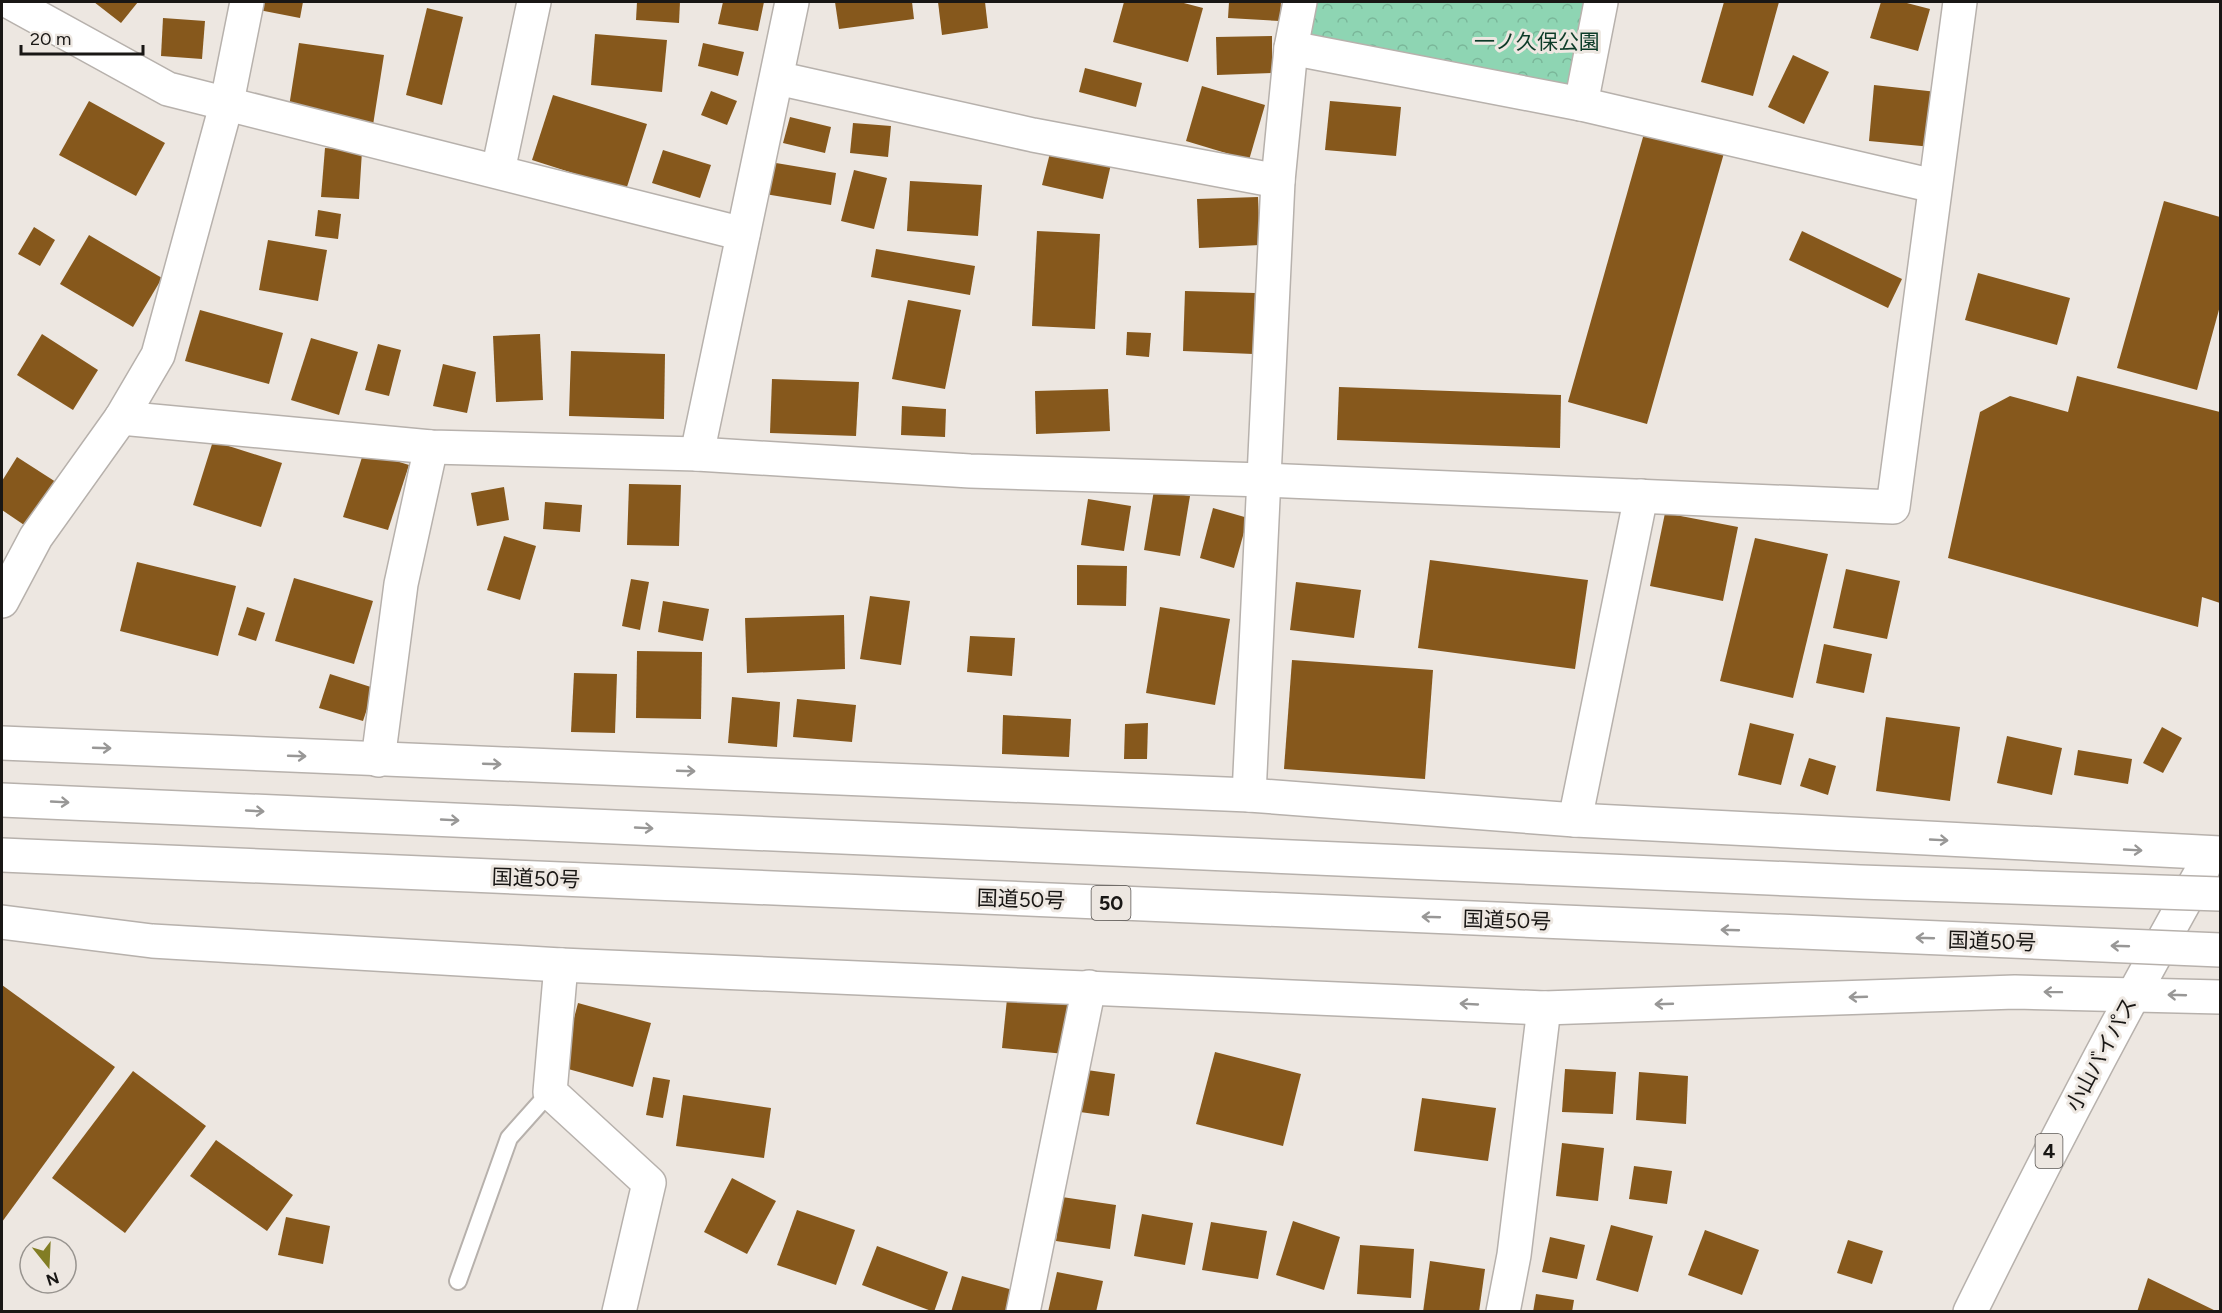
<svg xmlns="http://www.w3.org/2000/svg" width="2222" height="1313" font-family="Figtree,'Noto Sans JP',sans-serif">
	<defs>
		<pattern id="forest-crowns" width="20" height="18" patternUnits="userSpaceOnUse" patternTransform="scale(1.5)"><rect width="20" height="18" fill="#8ed5b3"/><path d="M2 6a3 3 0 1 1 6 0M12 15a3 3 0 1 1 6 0" fill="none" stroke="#7ab699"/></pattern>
	</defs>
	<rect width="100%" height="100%" fill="#ede7e1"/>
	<path fill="url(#forest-crowns)" d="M1315,2H1585L1568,87L1308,36Z"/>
	<g fill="#86581c">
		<path d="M94,2H138L121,23Z"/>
		<path d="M261,2H303L300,18L259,10Z"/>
		<path d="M637,2H680L679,23L636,20Z"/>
		<path d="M723,2H764L758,31L718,24Z"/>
		<path d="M835,2H912L914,19L839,29Z"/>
		<path d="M938,2H985L988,28L942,35Z"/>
		<path d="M1124,2H1180L1203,8L1188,62L1113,42Z"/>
		<path d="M1229,2H1281L1280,21L1228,18Z"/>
		<path d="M1724,2H1779L1753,96L1701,82Z"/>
		<path d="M1881,2H1903L1930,9L1918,51L1870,38Z"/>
		<path d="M427,8L463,17L442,105L406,95Z"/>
		<path d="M163,18L205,21L202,59L161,56Z"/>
		<path d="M595,34L667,40L662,92L591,85Z"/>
		<path d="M1272,36V73L1217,75L1216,37Z"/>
		<path d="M299,43L384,55L373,125L288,113Z"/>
		<path d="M703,43L744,52L738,76L698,66Z"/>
		<path d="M1793,55L1829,72L1804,124L1768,107Z"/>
		<path d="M1085,68L1142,83L1136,107L1079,92Z"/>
		<path d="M1874,85L1937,92L1932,147L1869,141Z"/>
		<path d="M1202,86L1265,105L1249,160L1186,141Z"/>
		<path d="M711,91L737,101L727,125L701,115Z"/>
		<path d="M553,95L647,124L626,190L532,160Z"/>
		<path d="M89,101L165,143L136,196L59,155Z"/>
		<path d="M1330,101L1401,107L1396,156L1325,150Z"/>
		<path d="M790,117L831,127L825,153L783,143Z"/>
		<path d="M853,123L891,126L888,157L850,153Z"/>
		<path d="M1645,130L1724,153L1647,424L1568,402Z"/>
		<path d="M1054,137L1114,151L1103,199L1042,185Z"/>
		<path d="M325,148L362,151L359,199L321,197Z"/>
		<path d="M663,150L711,165L700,198L652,183Z"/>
		<path d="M770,162L836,173L831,205L765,194Z"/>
		<path d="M854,170L887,178L874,229L841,221Z"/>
		<path d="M910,181L982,185L978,236L907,231Z"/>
		<path d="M1258,197L1260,245L1199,248L1197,199Z"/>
		<path d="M2164,201L2220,217V306L2197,390L2117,368Z"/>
		<path d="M318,210L341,214L338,239L315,236Z"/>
		<path d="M34,227L55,240L40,266L18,254Z"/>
		<path d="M1037,231L1100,234L1095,329L1032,326Z"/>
		<path d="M1802,231L1902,279L1888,308L1789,260Z"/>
		<path d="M89,235L162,278L133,327L60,284Z"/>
		<path d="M268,240L327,250L318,301L259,290Z"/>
		<path d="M876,249L975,266L970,295L871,277Z"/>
		<path d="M1978,273L2070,298L2057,345L1965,320Z"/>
		<path d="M1185,291L1255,293L1253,354L1183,351Z"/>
		<path d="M908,300L961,310L945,389L892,379Z"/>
		<path d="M200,310L283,333L269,384L185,361Z"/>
		<path d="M1127,332L1151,333L1149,357L1126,355Z"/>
		<path d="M42,334L98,370L73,410L17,375Z"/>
		<path d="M540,334L543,400L496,402L493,336Z"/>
		<path d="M311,338L358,352L339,415L291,400Z"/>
		<path d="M378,344L401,350L389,396L365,390Z"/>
		<path d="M571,351L665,354L664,419L569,416Z"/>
		<path d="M443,364L476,372L467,413L433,406Z"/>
		<path d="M2077,376L2220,412V603L2202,597L2198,627L1948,558L1980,412L2010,396L2068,412Z"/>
		<path d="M772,379L859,382L856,436L770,433Z"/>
		<path d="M1339,387L1561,395L1560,448L1337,440Z"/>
		<path d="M1108,389L1110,431L1036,434L1035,391Z"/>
		<path d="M902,406L946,409L945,437L901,435Z"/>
		<path d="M213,441L282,463L261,527L193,505Z"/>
		<path d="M364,451L409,465L388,530L343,517Z"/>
		<path d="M17,457L59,484L30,529L2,510V481Z"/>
		<path d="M629,484L681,485L679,546L627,545Z"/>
		<path d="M504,487L509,520L477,526L471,493Z"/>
		<path d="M1154,490L1190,496L1180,556L1144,550Z"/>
		<path d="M1088,499L1131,506L1124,551L1081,545Z"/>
		<path d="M545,502L582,505L580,532L543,529Z"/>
		<path d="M1213,508L1248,518L1234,568L1200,558Z"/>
		<path d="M1665,513L1738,527L1723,601L1650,586Z"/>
		<path d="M504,536L536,546L520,600L487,590Z"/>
		<path d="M1755,538L1828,554L1793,698L1720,681Z"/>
		<path d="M1430,560L1588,580L1575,669L1418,648Z"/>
		<path d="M137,562L236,586L218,656L120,631Z"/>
		<path d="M1077,565L1127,566L1126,606L1077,605Z"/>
		<path d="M1846,569L1900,581L1887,639L1833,628Z"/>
		<path d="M294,578L373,601L354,664L275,641Z"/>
		<path d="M631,579L649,582L640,630L622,626Z"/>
		<path d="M1296,582L1361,590L1354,638L1290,630Z"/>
		<path d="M870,596L910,601L901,665L860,659Z"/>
		<path d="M663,601L709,609L703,641L658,632Z"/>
		<path d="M247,607L265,613L256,641L238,635Z"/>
		<path d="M1160,607L1230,619L1215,705L1146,693Z"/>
		<path d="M844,615L845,669L747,673L745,618Z"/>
		<path d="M970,636L1015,638L1012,676L967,672Z"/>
		<path d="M1824,644L1872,654L1864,693L1816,683Z"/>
		<path d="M637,651L702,652L701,719L636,718Z"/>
		<path d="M1292,660L1433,670L1425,779L1284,769Z"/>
		<path d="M574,673L617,674L615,733L571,732Z"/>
		<path d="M330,674L374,688L363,721L319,708Z"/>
		<path d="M732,697L780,702L777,747L728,743Z"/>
		<path d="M797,699L856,705L852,742L793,737Z"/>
		<path d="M1003,715L1071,719L1069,757L1002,754Z"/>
		<path d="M1886,717L1960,727L1950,801L1876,791Z"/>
		<path d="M1148,723L1147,759H1124L1125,724Z"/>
		<path d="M1750,723L1794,734L1781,785L1738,775Z"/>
		<path d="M2162,727L2182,738L2163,773L2143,763Z"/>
		<path d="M2007,736L2062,748L2052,795L1997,783Z"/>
		<path d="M2078,750L2132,759L2128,784L2074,775Z"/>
		<path d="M1809,758L1836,766L1828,795L1800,786Z"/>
		<path d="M2,985L115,1067L2,1222Z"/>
		<path d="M1007,999L1070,1004L1065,1054L1002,1048Z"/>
		<path d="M578,1003L651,1023L633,1087L561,1067Z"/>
		<path d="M1215,1052L1301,1074L1283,1146L1196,1124Z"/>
		<path d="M1565,1069L1616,1072L1613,1114L1562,1112Z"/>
		<path d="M1087,1070L1115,1074L1109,1116L1080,1112Z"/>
		<path d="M133,1071L206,1126L125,1233L52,1178Z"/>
		<path d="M1639,1072L1688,1076L1686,1124L1636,1120Z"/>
		<path d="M653,1077L670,1080L663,1118L646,1115Z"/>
		<path d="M683,1095L771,1108L764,1158L676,1146Z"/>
		<path d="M1422,1098L1496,1108L1488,1161L1414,1151Z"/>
		<path d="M216,1140L293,1195L267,1231L190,1176Z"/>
		<path d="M1562,1143L1604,1148L1598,1201L1556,1196Z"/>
		<path d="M1634,1166L1672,1171L1667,1204L1629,1199Z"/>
		<path d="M732,1178L776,1201L747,1254L704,1232Z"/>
		<path d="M1062,1197L1116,1205L1110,1249L1056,1241Z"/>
		<path d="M797,1210L855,1230L836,1285L777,1265Z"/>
		<path d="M1142,1214L1193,1223L1185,1265L1134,1256Z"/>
		<path d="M286,1217L330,1226L323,1264L278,1255Z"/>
		<path d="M1293,1221L1340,1237L1324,1290L1276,1275Z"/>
		<path d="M1211,1222L1267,1231L1258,1279L1202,1270Z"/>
		<path d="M1611,1225L1653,1236L1638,1292L1596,1280Z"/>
		<path d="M1705,1230L1759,1250L1742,1295L1688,1275Z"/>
		<path d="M1550,1237L1585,1245L1577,1279L1542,1272Z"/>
		<path d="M1848,1240L1883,1251L1872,1284L1837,1273Z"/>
		<path d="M1360,1245L1414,1249L1411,1298L1357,1294Z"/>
		<path d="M877,1246L948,1272L934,1312L862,1285Z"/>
		<path d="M1430,1261L1485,1269L1479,1312H1423Z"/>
		<path d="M1057,1272L1103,1281L1096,1312H1048Z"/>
		<path d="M962,1276L1013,1290L1007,1312H951Z"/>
		<path d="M2148,1278L2218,1312H2137Z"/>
		<path d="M1536,1294L1574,1300L1572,1312H1533Z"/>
	</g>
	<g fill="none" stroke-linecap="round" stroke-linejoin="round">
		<defs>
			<path id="service" d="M458,1281L509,1138L550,1092"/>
			<g id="minor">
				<path d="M10,2L168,89L743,234"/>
				<path d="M1291,48L1581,104L1934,186"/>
				<path d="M777,78L1033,135L1278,181"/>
				<path d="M1581,104L1601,2"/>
				<path d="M498,171L534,2"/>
				<path d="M121,418L431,447L697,454L970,471L1264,480L1893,507L1960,2"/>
				<path d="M697,454L792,2"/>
				<path d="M2,601L36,537L121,418L158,355L227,102L247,2"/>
				<path d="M378,760L401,584L431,447"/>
				<path d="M1249,795L1278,181L1291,48L1300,2"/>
				<path d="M1575,820L1641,496"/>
				<path d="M561,965L550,1092L649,1183L619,1312"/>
				<path d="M1023,1312L1089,987"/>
				<path d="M1503,1312L1514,1255L1544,1008"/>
			</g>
			<g id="trunk">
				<path d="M2,743L1249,795L1575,820L2220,853"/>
				<path d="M2,922L152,941L561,965L1544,1008L2015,992L2220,997"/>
				<path d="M1970,1312C2044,1162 2121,1014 2203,869"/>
			</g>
		</defs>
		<use href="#service" stroke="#b7b1ac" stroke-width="20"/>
		<use href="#minor" stroke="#b7b1ac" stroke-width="36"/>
		<use href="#trunk" stroke="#b7b1ac" stroke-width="36"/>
		<use href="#service" stroke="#fff" stroke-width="16"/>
		<use href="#minor" stroke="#fff" stroke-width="33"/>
		<use href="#trunk" stroke="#fff" stroke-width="33"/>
		<defs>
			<g id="trunk-bridge">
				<path d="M2,800L1860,882L2220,894"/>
				<path d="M2,855L2220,950"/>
			</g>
		</defs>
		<use href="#trunk-bridge" stroke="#b7b1ac" stroke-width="36" stroke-linecap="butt"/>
		<use href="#trunk-bridge" stroke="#fff" stroke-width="33"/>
	</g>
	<defs><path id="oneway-shaft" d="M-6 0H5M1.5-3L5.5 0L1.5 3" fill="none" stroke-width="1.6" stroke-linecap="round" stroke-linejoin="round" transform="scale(1.5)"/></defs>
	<g stroke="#989796">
		<use href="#oneway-shaft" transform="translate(102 748) rotate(2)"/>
		<use href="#oneway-shaft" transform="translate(297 756) rotate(2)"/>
		<use href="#oneway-shaft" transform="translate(492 764) rotate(2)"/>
		<use href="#oneway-shaft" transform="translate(686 771) rotate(2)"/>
		<use href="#oneway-shaft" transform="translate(60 802) rotate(3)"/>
		<use href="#oneway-shaft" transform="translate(255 811) rotate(3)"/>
		<use href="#oneway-shaft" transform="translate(450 820) rotate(3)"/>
		<use href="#oneway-shaft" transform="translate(644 828) rotate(3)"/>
		<use href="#oneway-shaft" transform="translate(1939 840) rotate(3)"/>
		<use href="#oneway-shaft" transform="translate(2133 850) rotate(3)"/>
		<use href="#oneway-shaft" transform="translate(1431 917) rotate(-178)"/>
		<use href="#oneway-shaft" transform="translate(1730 930) rotate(-178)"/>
		<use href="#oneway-shaft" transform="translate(1925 938) rotate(-178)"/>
		<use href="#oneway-shaft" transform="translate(2120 946) rotate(-178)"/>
		<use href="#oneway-shaft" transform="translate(2053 992) rotate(-179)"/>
		<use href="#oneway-shaft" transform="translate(2177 995) rotate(-178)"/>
		<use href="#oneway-shaft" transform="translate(1858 997) rotate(178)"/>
		<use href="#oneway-shaft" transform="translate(1469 1004) rotate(-177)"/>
		<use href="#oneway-shaft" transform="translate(1664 1004) rotate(178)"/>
	</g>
	<g text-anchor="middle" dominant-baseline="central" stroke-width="6" stroke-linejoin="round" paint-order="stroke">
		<g fill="#ede7e1" stroke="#595552" stroke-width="1.5">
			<rect x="1091.5" y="886" width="39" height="34" rx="4.5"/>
			<rect x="2035.5" y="1134" width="27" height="34" rx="4.5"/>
		</g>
		<g font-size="20" font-weight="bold" fill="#191715">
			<text x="1111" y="903">50</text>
			<text x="2049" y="1151">4</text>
		</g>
		<g font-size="21" fill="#0c3b28" stroke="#ede7e1">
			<text x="1537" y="41">一ノ久保公園</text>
		</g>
		<g font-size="21" fill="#191715" stroke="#ede7e1">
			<text transform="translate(536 878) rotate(2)">国道50号</text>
			<text transform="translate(1021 899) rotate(2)">国道50号</text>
			<text transform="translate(1507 920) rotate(2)">国道50号</text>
			<text transform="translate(1992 941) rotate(2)">国道50号</text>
			<text transform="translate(2101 1054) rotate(-62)">小山バイパス</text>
		</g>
	</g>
	<rect width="2222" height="1313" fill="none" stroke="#191715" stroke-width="6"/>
	<g transform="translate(48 1265) rotate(162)"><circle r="28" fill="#ede7e1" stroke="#98948f" stroke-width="1.5"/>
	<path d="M0-4.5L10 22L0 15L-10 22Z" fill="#827d24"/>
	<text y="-9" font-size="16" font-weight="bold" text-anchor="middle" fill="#191715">N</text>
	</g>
	<path d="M21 45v9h122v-9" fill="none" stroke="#191715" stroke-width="3"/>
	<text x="30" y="45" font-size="18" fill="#191715" stroke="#ede7e1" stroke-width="4.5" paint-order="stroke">20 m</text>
</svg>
